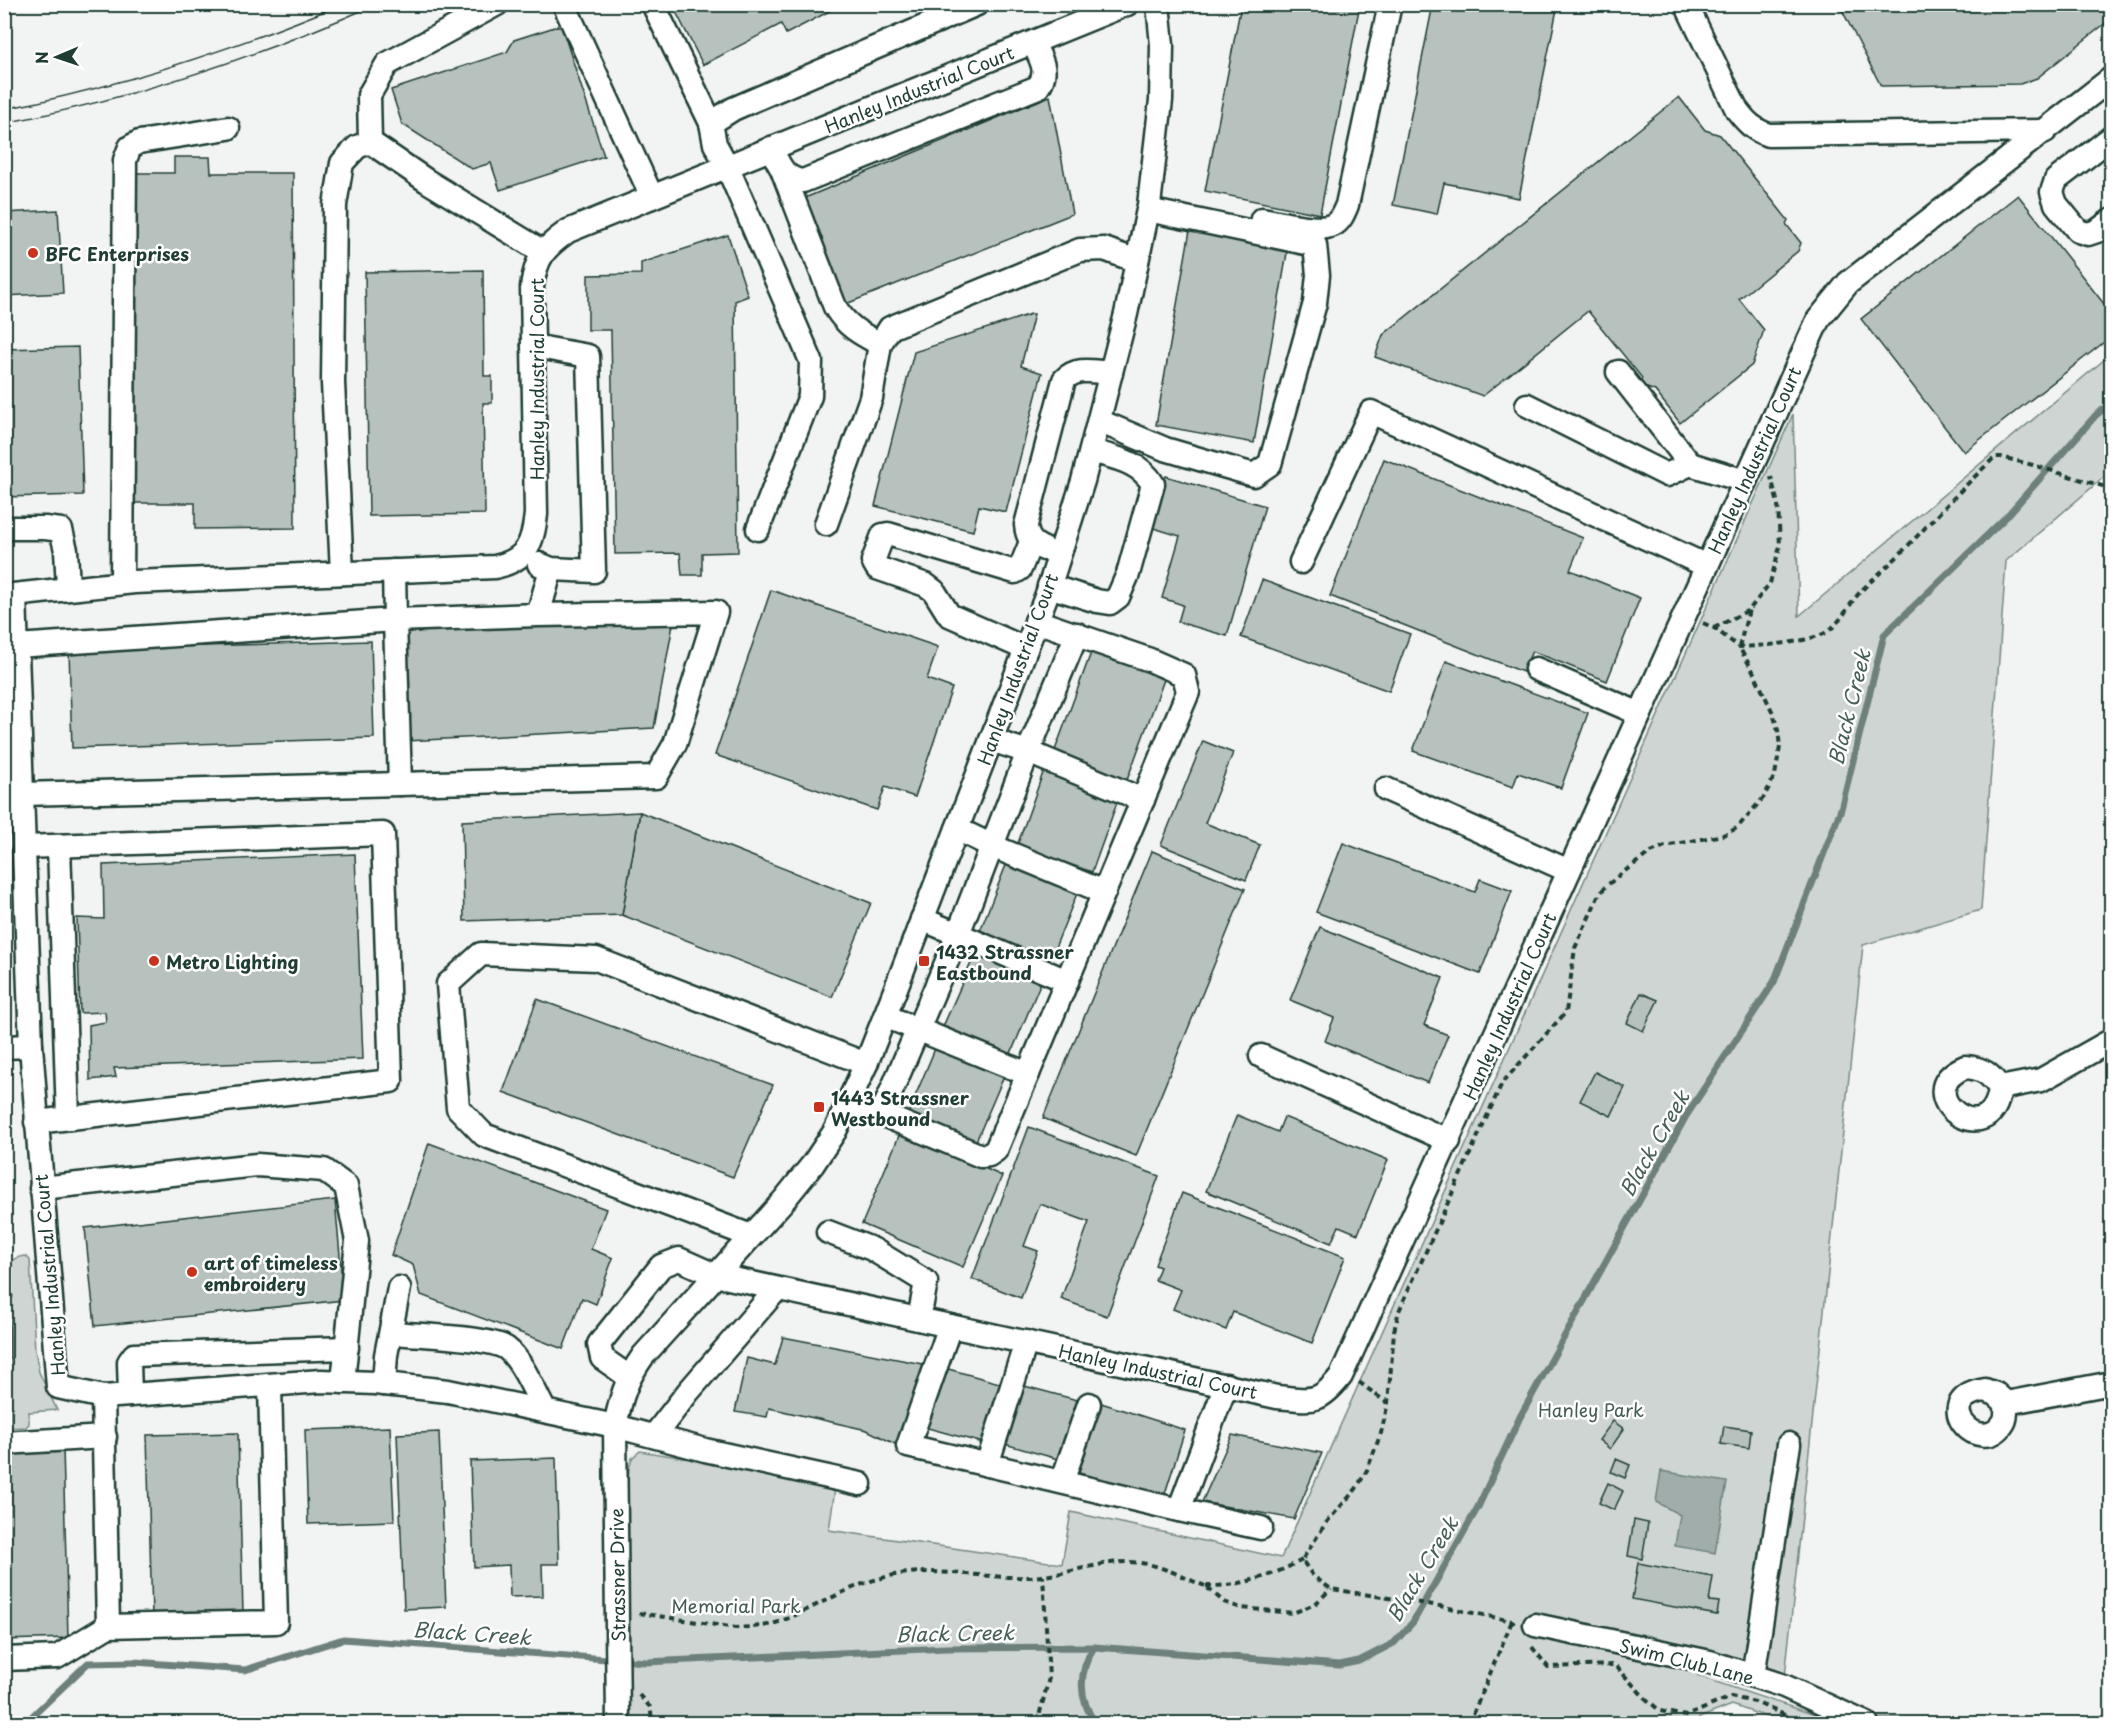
<svg xmlns="http://www.w3.org/2000/svg" width="2116" height="1728" font-family="'Playpen Sans',sans-serif">
	<rect width="100%" height="100%" fill="#f2f3f3"/>
	<filter id="ink" filterUnits="userSpaceOnUse"><feTurbulence type="fractalNoise" baseFrequency=".0167" numOctaves="2"/><feDisplacementMap in="SourceGraphic" scale="12" xChannelSelector="R" yChannelSelector="G"/><feConvolveMatrix kernelMatrix="1 2 1 2 8 2 1 2 1" color-interpolation-filters="sRGB"/></filter>
	<g filter="url(#ink)">
		<g fill="#ced5d3" stroke="#768984" stroke-width="1.5">
			<path d="M2111,354V471L2006,561L1981,910L1863,945L1784,1686L1698,1661V1676L1824,1718H1989L1993,1723H1784L1732,1705L1699,1718V1724H618L617,1609L629,1469L632,1458L640,1451L836,1482L829,1530L1062,1564L1071,1512L1281,1558L1793,414L1799,616Z"/>
			<path d="M26,1256L30,1260L35,1350L39,1372L57,1410L29,1412V1424L26,1427L5,1428V1424L10,1423V1300L13,1297C6,1280 0,1258 26,1256Z"/>
		</g>
		<path fill="#a1adaa" stroke="#6d807b" stroke-width="1.5" d="M1661,1471L1727,1482L1715,1553L1675,1546L1680,1515L1656,1502Z"/>
		<g fill="none" stroke-linecap="round" stroke-linejoin="round">
			<g stroke="#6d807b" stroke-width="7">
				<path d="M1094,1647C1078,1672 1078,1699 1096,1724"/>
				<path d="M24,1724L88,1663L135,1662L245,1670L343,1639L646,1662L946,1648L1094,1647L1340,1665L1359,1661L1394,1643L1413,1622L1478,1507L1520,1417L1686,1116L1774,982L1841,809L1884,635L2006,517L2096,415L2112,403"/>
			</g>
		</g>
		<g fill="#b7c1bd" stroke="#1f3d34" stroke-width="1.5">
			<path d="M672,4H843L786,34L781,24L703,65Z"/>
			<path d="M1253,4H1360L1320,214L1205,191L1240,10Z"/>
			<path d="M1433,4H1558L1519,198L1444,183L1437,214L1393,205Z"/>
			<path d="M1839,4H2112V18L2037,78L2020,84L1881,86Z"/>
			<path d="M561,25L604,156L500,190L491,163L472,169L402,124L391,90L507,52L514,40Z"/>
			<path d="M1050,96L1072,214L846,304L800,200Z"/>
			<path d="M1679,97L1705,130L1720,135L1788,220L1786,224L1801,243L1798,251L1739,299L1764,330L1752,365L1680,423L1655,391L1639,385L1642,378L1588,311L1483,396L1375,357L1383,335Z"/>
			<path d="M174,157H210L211,173H293L295,528L195,529V503H135L133,173H174Z"/>
			<path d="M2018,195L2112,314V336L1964,452L1861,319Z"/>
			<path d="M58,210L63,293L4,296V213Z"/>
			<path d="M1190,230L1288,247L1254,443L1156,425Z"/>
			<path d="M728,235L748,296L735,301L738,552L702,553V575H682L680,553L615,554L611,330H588V275L641,274V263Z"/>
			<path d="M483,270L484,376H492V403H483L485,514L369,516L365,272Z"/>
			<path d="M1031,314H1034L1021,366L1042,373L1006,512L979,506L973,531L875,506L914,352Z"/>
			<path d="M78,347L83,495L4,497V349Z"/>
			<path d="M1384,459L1583,538L1570,570L1640,598L1607,681L1532,651L1523,672L1330,596Z"/>
			<path d="M1166,476L1265,506L1227,636L1178,622L1183,605L1162,598L1180,536L1150,527Z"/>
			<path d="M1262,580L1410,634L1389,691L1241,637Z"/>
			<path d="M771,590L938,647L927,679L952,688L915,797L885,787L877,810L715,755Z"/>
			<path d="M674,619L654,728L406,741L402,628Z"/>
			<path d="M371,641L374,738L72,748L69,650Z"/>
			<path d="M1092,650L1165,677L1127,780L1054,753Z"/>
			<path d="M1446,661L1588,713L1561,788L1518,773L1513,787L1413,751Z"/>
			<path d="M1203,741L1233,753L1205,823L1260,845L1246,880L1161,845Z"/>
			<path d="M1044,770L1119,797L1092,872L1017,846Z"/>
			<path d="M640,812L871,903L832,997L622,915Z"/>
			<path d="M640,812L622,915L464,921L462,821Z"/>
			<path d="M1343,843L1475,892L1480,879L1512,891L1480,974L1316,912Z"/>
			<path d="M1152,851L1245,889L1136,1156L1043,1118Z"/>
			<path d="M355,854L363,1059L114,1068L116,1077L90,1080L89,1025L106,1022L105,1012L80,1013L77,918L104,919L103,865Z"/>
			<path d="M1008,860L1078,891L1048,965L978,936Z"/>
			<path d="M1320,927L1443,978L1424,1025L1448,1035L1428,1083L1325,1041L1334,1018L1290,1000Z"/>
			<path d="M975,954L1041,982L1009,1058L941,1031Z"/>
			<path d="M1641,993L1658,1000L1643,1031L1627,1023Z"/>
			<path d="M537,999L773,1085L733,1177L503,1092Z"/>
			<path d="M937,1044L1005,1074L974,1146L906,1118Z"/>
			<path d="M1595,1072L1625,1087L1611,1116L1580,1101Z"/>
			<path d="M1237,1115L1278,1132L1284,1117L1388,1160L1358,1234L1339,1226L1331,1243L1206,1191Z"/>
			<path d="M1029,1127L1159,1176L1107,1316L1061,1299L1089,1222L1040,1204L1024,1246L1038,1251L1021,1298L972,1279Z"/>
			<path d="M901,1131L1002,1176L963,1267L862,1224Z"/>
			<path d="M429,1143L606,1209L591,1249L613,1258L596,1304L582,1298L563,1349L421,1295L413,1265L391,1255Z"/>
			<path d="M1182,1193L1345,1257L1312,1343L1233,1312L1226,1330L1173,1309L1181,1290L1155,1280L1160,1267L1155,1265Z"/>
			<path d="M335,1200L344,1300L95,1326L85,1228Z"/>
			<path d="M9,1291L10,1359H4V1292Z"/>
			<path d="M783,1337L933,1366L897,1445L867,1430L769,1408L767,1417L735,1412L747,1358L775,1365Z"/>
			<path d="M941,1367L1003,1384L987,1444L924,1427Z"/>
			<path d="M1017,1384L1081,1401L1065,1461L1001,1443Z"/>
			<path d="M1095,1401L1185,1430L1163,1500L1073,1471Z"/>
			<path d="M1613,1421L1624,1429L1610,1449L1599,1440Z"/>
			<path d="M1724,1426L1751,1430L1749,1448L1721,1444Z"/>
			<path d="M390,1427L394,1521L308,1524L305,1430Z"/>
			<path d="M439,1432L446,1607L404,1609L397,1434Z"/>
			<path d="M238,1433L243,1613L152,1616L147,1435Z"/>
			<path d="M1232,1435L1322,1453L1294,1519L1202,1502Z"/>
			<path d="M63,1448L68,1638L4,1640V1450Z"/>
			<path d="M556,1458L559,1564H542L543,1596L510,1597L509,1565L474,1567L470,1461Z"/>
			<path d="M1616,1459L1630,1465L1625,1478L1611,1472Z"/>
			<path d="M1608,1483L1623,1491L1614,1510L1599,1503Z"/>
			<path d="M1634,1520L1648,1523L1642,1559L1628,1556Z"/>
			<path d="M1638,1563L1713,1577L1709,1601L1719,1602L1717,1615L1632,1599Z"/>
		</g>
		<g fill="none" stroke-linecap="round" stroke-linejoin="round">
			<defs>
				<g id="minor">
					<path d="M564,4L652,197"/>
					<path d="M653,4L711,123"/>
					<path d="M1686,4L1737,110C1746,122 1754,130 1768,135L2045,131"/>
					<path d="M2112,137L2056,180L2052,192L2056,204L2078,231L2088,234L2097,231L2112,220"/>
					<path d="M370,142L369,95L387,64L497,4"/>
					<path d="M771,148C779,164 783,179 803,181L1038,87C1050,71 1040,58 1033,43"/>
					<path d="M783,172L835,307C847,327 861,334 880,344"/>
					<path d="M1262,219C1280,222 1317,233 1333,225C1341,221 1344,212 1347,205L1390,4"/>
					<path d="M533,346L588,356L594,571L551,569L539,564"/>
					<path d="M1618,372L1690,464"/>
					<path d="M1527,405L1667,475L1690,464L1745,481"/>
					<path d="M1099,421L1165,449L1254,475L1270,464L1315,303L1318,275L1315,245L1148,210"/>
					<path d="M826,524L871,398L880,344L890,328L1080,250L1104,249L1137,261"/>
					<path d="M4,528H45L61,530L66,550L68,588"/>
					<path d="M758,529L810,396L811,361L727,166L715,144L711,123L733,109L977,4"/>
					<path d="M1044,549C1032,544 1027,538 1026,525L1064,380C1077,366 1094,372 1111,373"/>
					<path d="M1301,562L1371,412L1707,566"/>
					<path d="M342,573L333,383L335,205L342,163L357,147L370,142L427,181L543,252"/>
					<path d="M122,583L125,160L130,147L139,142L228,128"/>
					<path d="M1049,586L1097,601L1110,603L1118,597L1128,574L1153,484C1139,461 1115,458 1091,451"/>
					<path d="M4,596L134,582L495,567C526,560 533,545 536,514L532,287C536,257 544,248 568,231L1127,4"/>
					<path d="M15,596L31,1046L58,1387L103,1397L321,1381L375,1383L448,1391L615,1426L705,1450L860,1484"/>
					<path d="M538,615L716,612L675,744L656,777L400,784L395,620L538,615L551,569"/>
					<path d="M17,646L395,620L394,571"/>
					<path d="M1026,649L949,615L934,591L926,585L877,568L873,561L883,535L888,534L1015,572L1020,569L1031,542"/>
					<path d="M1536,669L1640,714"/>
					<path d="M991,740L1028,752L1143,800"/>
					<path d="M1386,789L1569,871"/>
					<path d="M22,794L400,784"/>
					<path d="M957,829L992,846L1104,892"/>
					<path d="M59,846L68,1118"/>
					<path d="M24,847L383,834L391,1081L36,1122"/>
					<path d="M922,919L1067,981"/>
					<path d="M885,1016L1028,1074"/>
					<path d="M4,1047L31,1046"/>
					<path d="M1261,1056L1449,1141"/>
					<path d="M1965,1067C1983,1068 1990,1074 2000,1088C1992,1158 1904,1093 1965,1067Z"/>
					<path d="M2000,1088L2041,1080L2112,1040"/>
					<path d="M850,1101L981,1156L989,1155L996,1150L1188,692L1184,675L1150,660L1036,621"/>
					<path d="M882,1113L953,947L1028,752L1077,634"/>
					<path d="M41,1188L257,1165L324,1170L346,1186L357,1241L343,1382"/>
					<path d="M828,1232L872,1249L926,1282L919,1319"/>
					<path d="M751,1236L484,1135L458,1108L448,984L481,954L596,959L866,1064"/>
					<path d="M950,1326L908,1446L1179,1510"/>
					<path d="M391,1333C415,1335 489,1337 506,1348C522,1360 535,1393 545,1411"/>
					<path d="M629,1377L602,1358L599,1344L661,1266L679,1259L715,1275L1277,1397C1312,1400 1318,1405 1341,1376L1818,320L1848,283L2112,78"/>
					<path d="M384,1384L386,1355L399,1288"/>
					<path d="M1226,1385L1179,1510L1261,1528"/>
					<path d="M1985,1390L1996,1394L2006,1403C2006,1409 2007,1417 2004,1422C1981,1461 1926,1399 1985,1390Z"/>
					<path d="M130,1395L129,1362L134,1355L347,1348"/>
					<path d="M2006,1403L2112,1383"/>
					<path d="M654,1436L688,1392L777,1289"/>
					<path d="M4,1443L105,1437"/>
					<path d="M987,1465L1026,1342"/>
					<path d="M1062,1482L1089,1404"/>
					<path d="M1535,1625L1710,1662L1784,1686L1867,1724"/>
					<path d="M108,1626L276,1622L270,1386"/>
					<path d="M4,1659L57,1657L108,1626L103,1397"/>
					<path d="M1753,1676L1789,1444"/>
					<path d="M618,1724L615,1426C621,1397 626,1380 643,1356L784,1200L813,1164L835,1131L866,1064L894,993L1047,594L1083,481L1126,314L1149,205L1161,100L1162,45L1158,4"/>
				</g>
			</defs>
			<use href="#minor" stroke="#1f3d34" stroke-width="27"/>
			<g stroke="#1f3d34" stroke-width="4" stroke-dasharray="6 4.5" stroke-linecap="butt">
				<path d="M1703,623L1714,628L1739,647C1761,646 1806,643 1825,633C1842,623 1850,601 1864,588C1875,577 1887,567 1898,556C1930,523 1961,489 1995,457H2001L2033,465L2109,488L2112,483"/>
				<path d="M1714,628L1749,610L1770,583L1780,546L1778,504L1771,477"/>
				<path d="M1359,1382L1387,1403"/>
				<path d="M1302,1560C1273,1576 1238,1587 1205,1586L1224,1602L1241,1608L1293,1613L1315,1604L1331,1589"/>
				<path d="M639,1613L736,1628C751,1627 767,1627 781,1621C815,1608 846,1587 882,1578C933,1563 989,1582 1042,1576C1075,1573 1106,1558 1141,1563C1164,1566 1184,1578 1205,1586"/>
				<path d="M1514,1624L1512,1621L1440,1606L1331,1589L1313,1576L1302,1560L1326,1523L1356,1489L1367,1470L1381,1433L1388,1403L1394,1331L1399,1311L1502,1083L1566,1012L1575,948L1598,897L1605,887L1622,873L1651,852L1665,846L1723,835L1737,828L1764,797L1775,775L1780,747L1778,730L1773,713L1753,671L1739,647L1749,610"/>
				<path d="M1532,1647L1548,1667L1615,1665L1644,1697L1660,1711L1686,1716L1731,1697L1755,1702L1805,1724"/>
				<path d="M639,1695L650,1707L653,1724"/>
				<path d="M1037,1724L1049,1678L1043,1576"/>
				<path d="M1469,1724L1512,1621L1514,1622"/>
			</g>
			<use href="#minor" stroke="#fff" stroke-width="22"/>
			<g stroke="#1f3d34" stroke-width="1.5">
				<path d="M4,109C120,87 233,49 342,4"/>
				<path d="M4,123C132,99 259,56 377,4"/>
			</g>
		</g>
	</g>
	<g fill="#c8321e" stroke="#fff" stroke-width="2">
		<circle cx="33" cy="253" r="6"/>
		<circle cx="154" cy="961" r="6"/>
		<rect x="918" y="955" width="12" height="12" rx="3"/>
		<rect x="813" y="1101" width="12" height="12" rx="3"/>
		<circle cx="192" cy="1272" r="6"/>
	</g>
	<g text-anchor="middle" dominant-baseline="central" stroke-width="5" stroke-linejoin="round" paint-order="stroke">
		<g font-size="18" fill="#1f3d34" stroke="#fff">
			<text transform="translate(919 89) rotate(-22)">Hanley Industrial Court</text>
			<text transform="translate(536 379) rotate(-90)">Hanley Industrial Court</text>
			<text transform="translate(1754 460) rotate(-66)">Hanley Industrial Court</text>
			<text transform="translate(1017 669) rotate(-70)">Hanley Industrial Court</text>
			<text transform="translate(1509 1006) rotate(-66)">Hanley Industrial Court</text>
			<text transform="translate(49 1275) rotate(-95)">Hanley Industrial Court</text>
			<text transform="translate(1158 1371) rotate(12)">Hanley Industrial Court</text>
			<text transform="translate(617 1575) rotate(-91)">Strassner Drive</text>
			<text transform="translate(1687 1661) rotate(14)">Swim Club Lane</text>
		</g>
		<g font-size="18" font-weight="bold" fill="#1f3d34" stroke="#fff" text-anchor="start">
			<text x="45" y="253">BFC Enterprises</text>
			<text x="936" y="951">1432 Strassner<tspan x="936" dy="21">Eastbound</tspan></text>
			<text x="166" y="961">Metro Lighting</text>
			<text x="831" y="1097">1443 Strassner<tspan x="831" dy="21">Westbound</tspan></text>
			<text x="204" y="1262">art of timeless<tspan x="204" dy="21">embroidery</tspan></text>
		</g>
		<g font-size="18" fill="#425b54" stroke="#fff">
			<text x="1591" y="1409">Hanley Park</text>
			<text x="736" y="1605">Memorial Park</text>
		</g>
		<g font-size="20" font-style="italic" fill="#465f57" stroke="#fff">
			<text transform="translate(1849 707) rotate(-76)">Black Creek</text>
			<text transform="translate(1654 1143) rotate(-60)">Black Creek</text>
			<text transform="translate(1422 1569) rotate(-59)">Black Creek</text>
			<text transform="translate(472 1633) rotate(4)">Black Creek</text>
			<text transform="translate(955 1633) rotate(-1)">Black Creek</text>
		</g>
	</g>
	<rect width="2116" height="1728" fill="none" stroke="#fff" stroke-width="24"/>
	<rect x="12" y="12" width="2092" height="1704" fill="none" stroke="#1f3d34" stroke-width="2" filter="url(#ink)"/>
	<g transform="translate(57 57) rotate(268)" stroke="#ffffff" stroke-width="4.5" paint-order="stroke">
	<path d="M0-4.5L10 22L0 15L-10 22Z" fill="#1f3d34"/>
	<text y="-9" font-size="16" font-weight="bold" text-anchor="middle" fill="#1f3d34">N</text>
	</g>
</svg>
